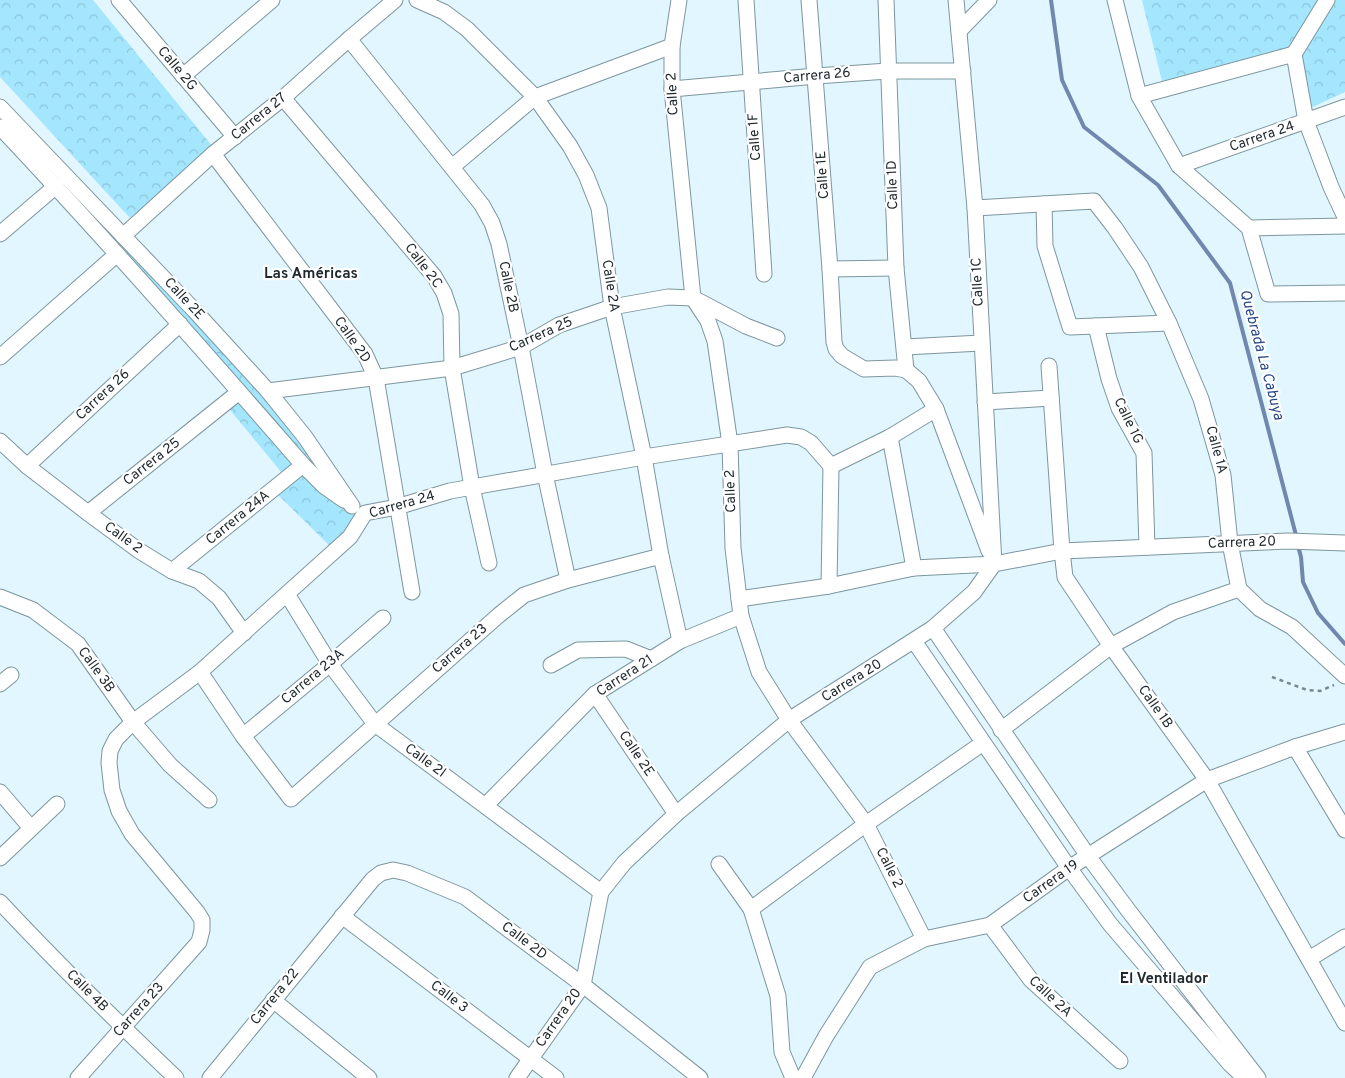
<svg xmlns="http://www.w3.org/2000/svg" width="1345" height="1078" font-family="Overpass,sans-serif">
	<defs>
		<pattern id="park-crowns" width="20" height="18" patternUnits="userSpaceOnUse" patternTransform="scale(1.25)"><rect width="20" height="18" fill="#a3e6fd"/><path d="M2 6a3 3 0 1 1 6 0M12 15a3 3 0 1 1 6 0" fill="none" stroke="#8cc5d9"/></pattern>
	</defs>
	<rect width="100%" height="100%" fill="#e1f6fe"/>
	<g fill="url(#park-crowns)">
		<path d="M0,0H93L213,147L130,218L0,77Z"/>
		<path d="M1142,0H1345V92L1306,110L1301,44L1162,81Z"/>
		<path d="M0,108L267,391L351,506L364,513L334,550L273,490L287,479L226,405L243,390L0,126Z"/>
	</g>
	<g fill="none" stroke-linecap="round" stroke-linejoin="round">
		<g stroke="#7187ad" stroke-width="4">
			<path d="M1051,0L1062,80L1084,127L1158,185L1230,283L1297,539"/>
			<path d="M1298,546L1301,557L1303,582L1318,613L1345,644"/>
		</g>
		<defs>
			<g id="minor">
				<path d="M119,0L235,137"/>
				<path d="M417,0L444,12L467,29L535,97L570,146L586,175L599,208L612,307L644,457L661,556L680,641"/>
				<path d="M679,0L672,46V89L693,298L708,321L715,341L730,444L733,548L741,616L759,672L789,720L866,824L924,939"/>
				<path d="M746,0L764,274"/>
				<path d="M809,0L830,269L834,342L836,349L842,356L864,369L895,368L906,370"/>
				<path d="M886,0L896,268L906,370"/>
				<path d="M956,0L975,208L994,564"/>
				<path d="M1115,0L1139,96L1179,166L1249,228L1268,294L1345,293"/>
				<path d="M959,31L989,0"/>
				<path d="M349,39L482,205L492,223L499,244L521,347L545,474L568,580"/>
				<path d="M1294,54L1306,121L1331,187L1345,217"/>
				<path d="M1294,54L1327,0"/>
				<path d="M183,76L272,0"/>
				<path d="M672,89L816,76L888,71H963"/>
				<path d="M1139,96L1294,54"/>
				<path d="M283,98L434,276L444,293L451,314L452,368L472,487L489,563"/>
				<path d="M0,107L194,310L268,391L305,437L352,506"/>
				<path d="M0,127C104,237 204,351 303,465L324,486L344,500"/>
				<path d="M213,154L365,354L376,378L412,592"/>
				<path d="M1179,166L1345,107"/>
				<path d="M452,167L535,97L672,46"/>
				<path d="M1044,204L1045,246L1070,327L1169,323"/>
				<path d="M975,208L1094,201L1115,228L1141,267L1169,323L1201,399L1223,475L1230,543L1239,589L1260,609L1292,627L1345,676"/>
				<path d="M1249,228L1345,226"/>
				<path d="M0,234L56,186"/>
				<path d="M123,236L213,154L283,98L349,39L395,0"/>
				<path d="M830,269L896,268"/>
				<path d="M1096,326L1109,379L1119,408L1144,453L1147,547"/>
				<path d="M905,347L981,343"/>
				<path d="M0,357L117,254"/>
				<path d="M1049,366L1062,551L1065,577L1111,646L1207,780L1345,1023"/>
				<path d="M906,370L919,381L936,409L989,551"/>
				<path d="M268,391L452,368L521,347L559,325L612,307L668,297L693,298L746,326L777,338"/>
				<path d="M985,402L1051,398"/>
				<path d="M890,437L914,568"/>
				<path d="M0,441L27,466L88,513L138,550L172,571L199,581L219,598L244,633"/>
				<path d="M27,466L180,324"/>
				<path d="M831,466L890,437L936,409"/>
				<path d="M88,513L239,392"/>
				<path d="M172,571L303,465"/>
				<path d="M829,586L831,466"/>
				<path d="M287,594L330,664L375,724L601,892"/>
				<path d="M0,597L33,610L78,644L133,722L170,765L209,800"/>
				<path d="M739,599L829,586L914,568L994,564L1062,551L1288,541L1345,543"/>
				<path d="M933,628L1088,856L1128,910L1258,1078"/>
				<path d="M914,641L1069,868L1110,924L1230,1064L1245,1078"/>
				<path d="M551,665L578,650L626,649L651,659"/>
				<path d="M200,672L243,736L291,799L499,615L524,595L568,580L661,556"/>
				<path d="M0,684L11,675"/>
				<path d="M595,694L676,814"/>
				<path d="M1001,730L1111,646L1173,612L1239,589"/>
				<path d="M243,736L330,664L383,618"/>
				<path d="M1295,747L1345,830"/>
				<path d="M0,792L31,828"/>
				<path d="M486,805L595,694L680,641L741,616"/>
				<path d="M0,858L57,804"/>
				<path d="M719,864L751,909L778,996L782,1052L793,1078"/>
				<path d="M0,902C57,963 116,1021 176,1078"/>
				<path d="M751,909L866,824L983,743"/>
				<path d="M342,916L556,1078"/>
				<path d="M990,925L1031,980L1120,1061"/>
				<path d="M1309,959L1345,937"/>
				<path d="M273,1000L369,1078"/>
				<path d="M78,1078L199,942L202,930V920L197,912L132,834L119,811L112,790L109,763L110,751L116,739L133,722L200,672L350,537L365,513L397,507L450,491L644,457L787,435L801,437L811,443L831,466"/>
				<path d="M210,1078L373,879L381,873L393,870L407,873L465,897L583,985L700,1078"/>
				<path d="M517,1078L583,985L601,892L624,863L676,814L789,720L933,628L974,592L994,564"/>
				<path d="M803,1078L826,1036L870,967L924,939L990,925L1069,868L1207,780L1295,747L1345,732"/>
			</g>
		</defs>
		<use href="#minor" stroke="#7d969f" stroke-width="17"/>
		<path stroke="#79888e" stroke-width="2.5" stroke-dasharray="4 4" stroke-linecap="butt" d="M1272,677L1307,690L1320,691L1334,685"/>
		<use href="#minor" stroke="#fff" stroke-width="15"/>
	</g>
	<g text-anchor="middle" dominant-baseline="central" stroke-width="4.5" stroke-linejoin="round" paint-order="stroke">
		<g font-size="14" fill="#1f292d" stroke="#fff">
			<text transform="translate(177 69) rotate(50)">Calle 2G</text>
			<text transform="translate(817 76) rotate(-5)">Carrera 26</text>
			<text transform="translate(673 94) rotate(-93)">Calle 2</text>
			<text transform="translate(259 117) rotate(-39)">Carrera 27</text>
			<text transform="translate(755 137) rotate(-94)">Calle 1F</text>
			<text transform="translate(1262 137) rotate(-19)">Carrera 24</text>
			<text transform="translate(823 175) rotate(-94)">Calle 1E</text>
			<text transform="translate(893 185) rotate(-92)">Calle 1D</text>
			<text transform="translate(423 266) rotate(53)">Calle 2C</text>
			<text transform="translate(978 282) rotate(-93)">Calle 1C</text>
			<text transform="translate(610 286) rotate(81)">Calle 2A</text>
			<text transform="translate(508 287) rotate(78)">Calle 2B</text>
			<text transform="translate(184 299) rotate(47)">Calle 2E</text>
			<text transform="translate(541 335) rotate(-24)">Carrera 25</text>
			<text transform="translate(352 340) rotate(55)">Calle 2D</text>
			<text transform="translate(103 395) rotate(-43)">Carrera 26</text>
			<text transform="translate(1128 421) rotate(64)">Calle 1G</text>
			<text transform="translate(1216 450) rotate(75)">Calle 1A</text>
			<text transform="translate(152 462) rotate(-38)">Carrera 25</text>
			<text transform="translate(731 491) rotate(-92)">Calle 2</text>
			<text transform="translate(402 505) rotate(-16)">Carrera 24</text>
			<text transform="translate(238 518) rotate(-39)">Carrera 24A</text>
			<text transform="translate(123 538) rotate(36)">Calle 2</text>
			<text transform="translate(1242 543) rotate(-2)">Carrera 20</text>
			<text transform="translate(460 649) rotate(-41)">Carrera 23</text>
			<text transform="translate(96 670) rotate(54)">Calle 3B</text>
			<text transform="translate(625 676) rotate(-33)">Carrera 21</text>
			<text transform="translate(313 677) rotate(-40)">Carrera 23A</text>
			<text transform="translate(852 681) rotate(-32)">Carrera 20</text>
			<text transform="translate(1155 707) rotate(55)">Calle 1B</text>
			<text transform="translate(636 754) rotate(56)">Calle 2E</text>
			<text transform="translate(425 761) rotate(36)">Calle 2I</text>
			<text transform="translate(889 868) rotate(63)">Calle 2</text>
			<text transform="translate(1051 882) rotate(-35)">Carrera 19</text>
			<text transform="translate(524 941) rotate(37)">Calle 2D</text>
			<text transform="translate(87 991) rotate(45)">Calle 4B</text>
			<text transform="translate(275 997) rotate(-51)">Carrera 22</text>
			<text transform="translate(449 997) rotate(37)">Calle 3</text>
			<text transform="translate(1050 997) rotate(43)">Calle 2A</text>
			<text transform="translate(139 1010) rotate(-48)">Carrera 23</text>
			<text transform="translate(559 1018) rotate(-55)">Carrera 20</text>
		</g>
		<g font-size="15" font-weight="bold" fill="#1f292d" stroke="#fff">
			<text x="311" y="274">Las Américas</text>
			<text x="1164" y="979">El Ventilador</text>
		</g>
		<g font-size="15" font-style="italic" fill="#294787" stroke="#fff">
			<text transform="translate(1261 355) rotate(75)">Quebrada La Cabuya</text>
		</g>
	</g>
</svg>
